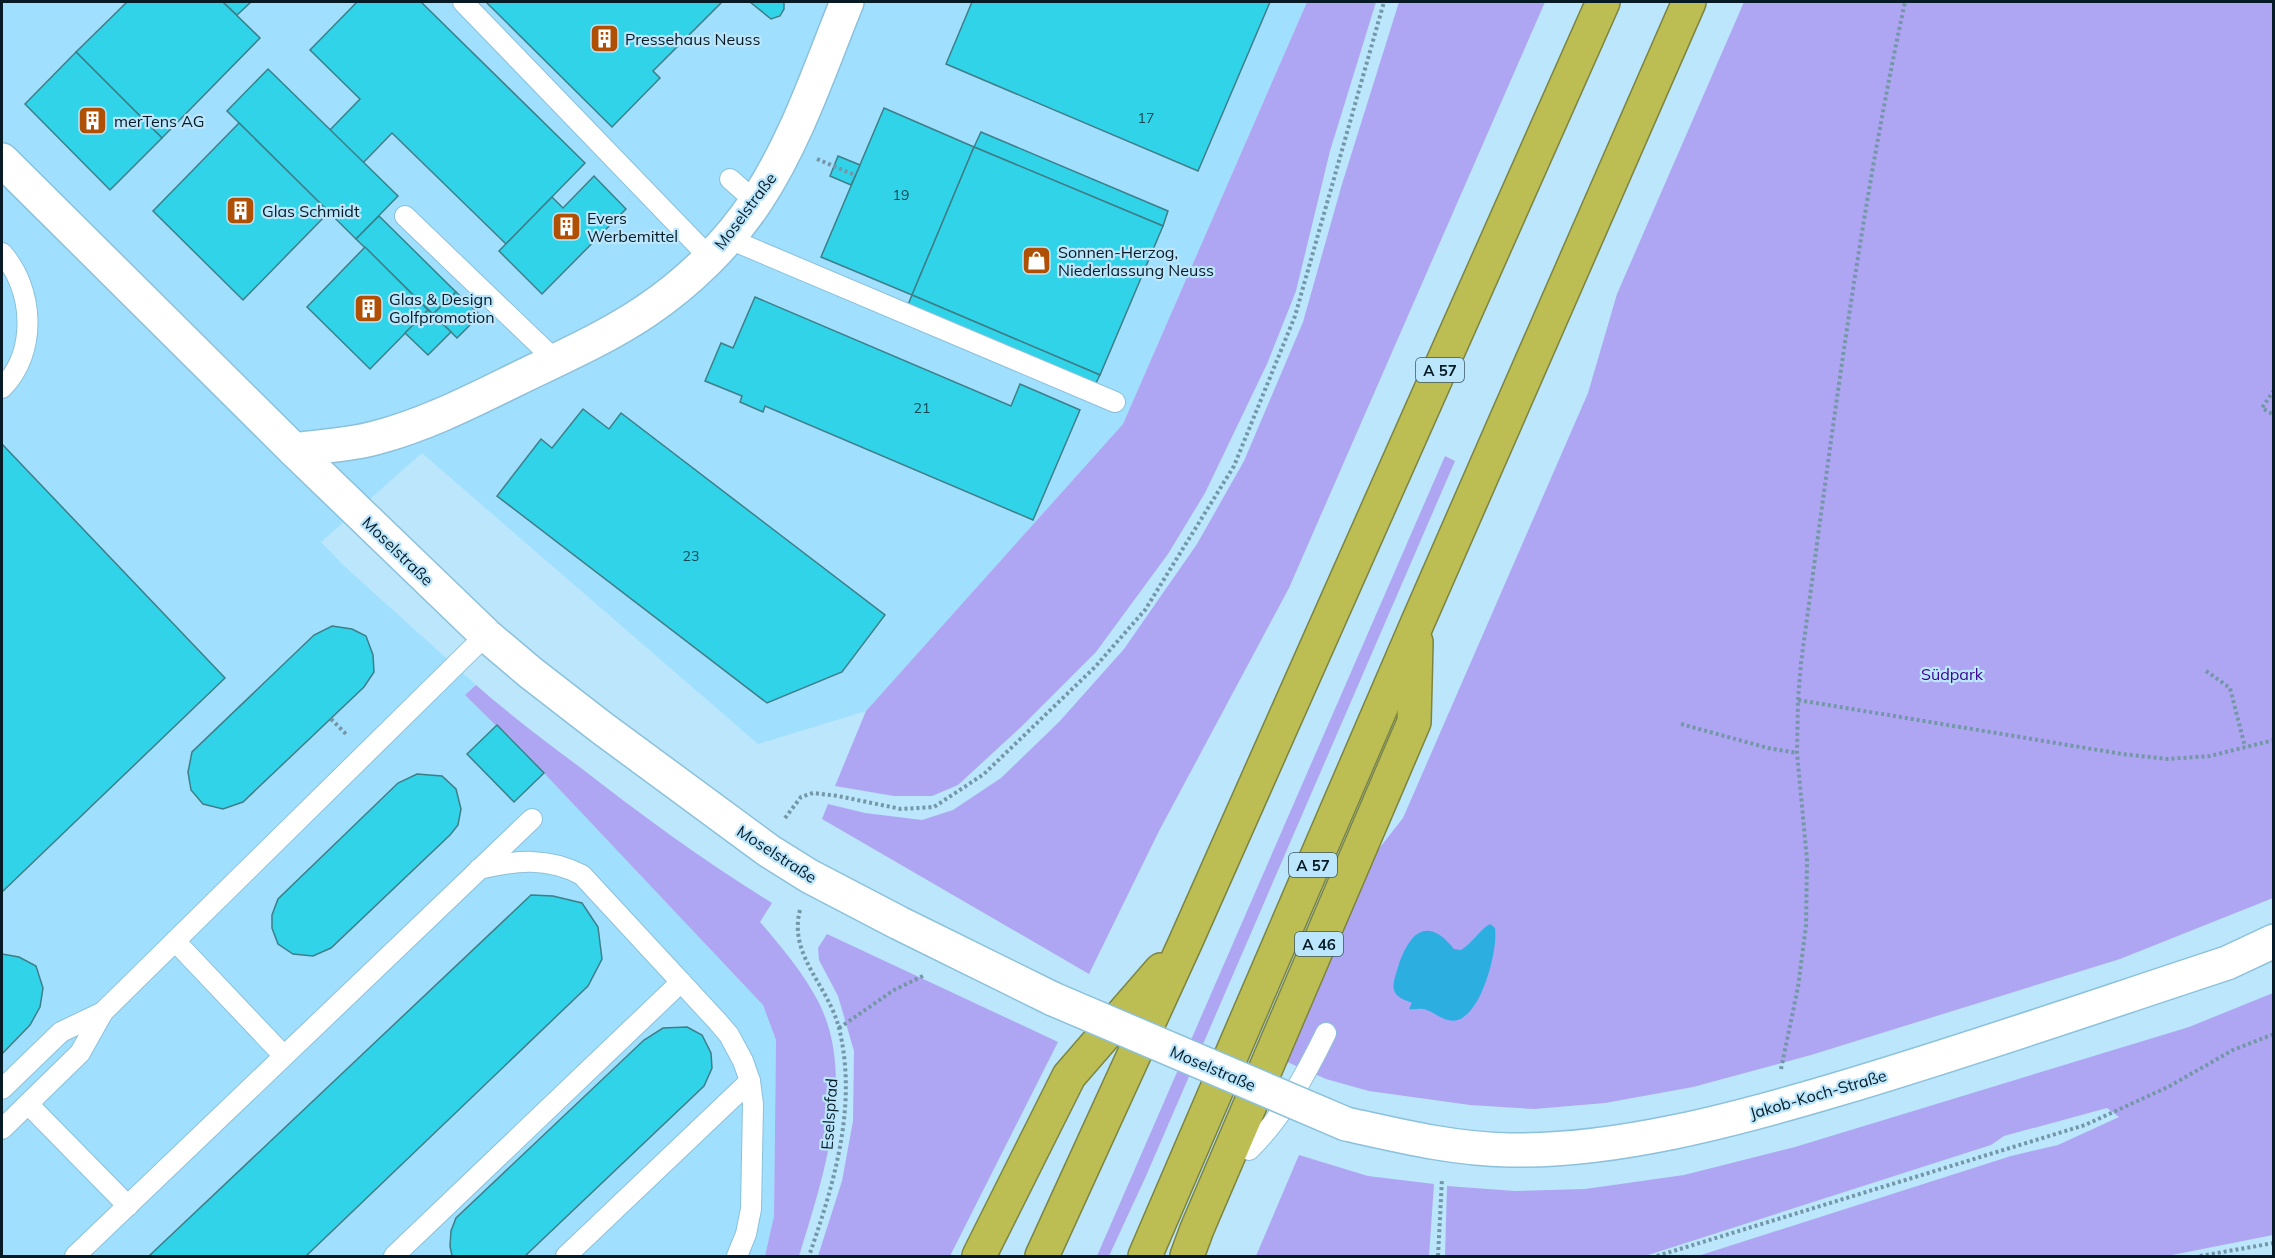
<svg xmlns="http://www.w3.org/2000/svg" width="2275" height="1258" font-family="Mulish,sans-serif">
	<rect width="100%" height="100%" fill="#bbe6fc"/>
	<path fill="#a0dffe" d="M2,2H1307L1123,424L866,711L758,744L422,453L321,542L343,565L476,685L465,695L544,773L763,1005L776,1040L774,1216L765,1256H2Z"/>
	<g fill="#afa6f3">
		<path d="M1307,2H1376L1330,151L1296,291L1267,364L1205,493L1168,554L1096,652L1022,726L958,785L932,796H894L835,786L866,711L1123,424Z"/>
		<path d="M1399,2H1545L1289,588L1159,831L1089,974L822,819L828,804L865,813L922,820L953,810L1001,778L1059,722L1124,649L1197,544L1244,461L1303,322L1342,184Z"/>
		<path d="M1744,2H2273V898L2120,959L1811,1055L1693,1087L1605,1103L1534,1109L1470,1105L1369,1091L1326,1079L1285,1061L1370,860L1403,818L1588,393L1617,294Z"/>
		<path d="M1445,456L1455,461L1146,1176L1109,1256H1097Z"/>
		<path d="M476,685C508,713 542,739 577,765C640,814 704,861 772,903L760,922C782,948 803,972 819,1003C857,1079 822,1181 799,1256H765L774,1216L776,1040L763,1005L544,773L465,695Z"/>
		<path d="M827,934L1058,1042L950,1256H818L842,1181L853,1121L854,1051L838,996L819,960L818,948Z"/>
		<path d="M2273,993V1235L2167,1256H1698L2011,1156L2058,1145L2119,1117L2107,1108L2004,1136L1991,1145L1645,1256H1445L1447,1186L1515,1191L1585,1189L1684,1175L1795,1147L2189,1027Z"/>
		<path d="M1299,1155L1368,1176L1434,1184L1429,1256H1256Z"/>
	</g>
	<path fill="#2caee0" d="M1490,924L1495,928C1498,951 1482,1012 1458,1020C1444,1024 1435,1011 1423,1009C1418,1008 1415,1010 1409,1009L1412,1003C1406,1000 1396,998 1394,990C1392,984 1396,974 1398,967C1409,933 1427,915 1454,949L1461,950C1474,942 1478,931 1490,924Z"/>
	<g fill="#31d3e9" stroke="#3f7e88" stroke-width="1.5">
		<path d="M127,2H223L260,38L162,138L76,52Z"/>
		<path d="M223,2H251L237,15Z"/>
		<path d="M357,2H421L585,163L506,244L392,133L363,163L330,130L360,99L310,50Z"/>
		<path d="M486,2H722L653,71L660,78L612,127Z"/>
		<path d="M750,2H784V9L780,16L771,19Z"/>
		<path d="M972,2H1270L1198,171L946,64Z"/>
		<path d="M76,52L162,138L110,190L25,104Z"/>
		<path d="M268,69L398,196L356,239L227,111Z"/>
		<path d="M884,108L974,147L912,295L821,257Z"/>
		<path d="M239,123L329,212L243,300L153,211Z"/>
		<path d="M981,132L1168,211L1163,226L974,147Z"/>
		<path d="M974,147L1163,226L1100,375L912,295Z"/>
		<path d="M838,156L860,165L851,185L830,176Z"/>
		<path d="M594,176L626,209L542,294L499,251L552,197L563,208Z"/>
		<path d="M379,216L456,292L433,314L356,239Z"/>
		<path d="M365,247L428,310L370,369L307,307Z"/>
		<path d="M456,292L480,315L457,338L433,314Z"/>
		<path d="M912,295L1100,375L1092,391L905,312Z"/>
		<path d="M755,297L1011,406L1020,384L1080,410L1033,520L765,406L763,412L740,402L742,396L705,381L721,343L733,348Z"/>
		<path d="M428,310L451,332L428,355L405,333Z"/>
		<path d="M583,409L609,429L621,413L885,615L842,672L767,703L497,496L541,439L552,448Z"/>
		<path d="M2,444L225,678L2,892Z"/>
		<path d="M332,626L352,629L366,636L373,655L374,672L364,687L243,802L223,809L203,804L191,790L188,772L192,752L314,635Z"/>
		<path d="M497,725L544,773L514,802L467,754Z"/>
		<path d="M417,774L442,776L456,789L461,809L458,825L450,835L331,948L313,956L293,954L278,944L272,928V915L278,899L398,783Z"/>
		<path d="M531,895L553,896L582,903L598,927L602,959L588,986L306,1256H149Z"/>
		<path d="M2,954L19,957L36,966L43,988L40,1007L30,1025L2,1054Z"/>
		<path d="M687,1027L702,1035L711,1053L712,1068L704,1086L525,1256H452L450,1246L451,1231L456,1218L644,1040L663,1028Z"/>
	</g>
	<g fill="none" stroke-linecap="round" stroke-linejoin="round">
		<defs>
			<g id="lane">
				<path d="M463,2L710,258"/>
				<path d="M730,179L756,202"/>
				<path d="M405,216L555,360"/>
				<path d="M727,238L1115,402"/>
				<path d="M2,253C34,289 38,352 2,388"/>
				<path d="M479,869C516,860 548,857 582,875L718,1022L729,1035L743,1061L750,1081L753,1104L751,1209L746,1234L737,1256"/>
				<path d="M175,941L284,1056"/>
				<path d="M103,1012L486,635"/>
				<path d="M2,1089L61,1032L103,1012L80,1053L2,1129"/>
				<path d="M28,1104L128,1206"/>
				<path d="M1249,1150C1282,1118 1306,1074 1326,1033"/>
				<path d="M75,1256L532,819"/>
				<path d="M394,1256L681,982"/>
				<path d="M566,1256L750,1081"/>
			</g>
			<g id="street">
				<path d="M2,160L294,450L486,635L531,673L602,728L769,851L809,876L899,923L1053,999"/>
				<path d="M294,450C321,446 349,445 375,438C425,425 470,402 517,379C560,358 606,338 646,311C689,282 729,243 757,200C797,139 820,68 847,2"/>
				<path d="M1346,1124C1400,1136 1453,1149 1509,1150C1615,1152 1734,1120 1835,1090C1967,1051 2096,1006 2227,963L2274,941"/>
			</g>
			<g id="highway">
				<path d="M979,1256L1069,1076L1161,970"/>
				<path d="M1042,1256L1186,941L1603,2"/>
				<path d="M1145,1256L1417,624L1689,2"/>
				<path d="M1187,1256L1197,1229L1414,722L1416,642"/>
			</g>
		</defs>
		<use href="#lane" stroke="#8bc1da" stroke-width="22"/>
		<use href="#street" stroke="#8bc1da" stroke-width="36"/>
		<use href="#highway" stroke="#7c8442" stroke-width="36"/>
		<g stroke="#7497a8" stroke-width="4" stroke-dasharray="3 3" stroke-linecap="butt">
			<path d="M817,159L855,175"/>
			<path d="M2274,390L2262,408L2274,415"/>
			<path d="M2206,671L2230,688L2245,747"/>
			<path d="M1798,700L1801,663C1831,442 1858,220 1905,2"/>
			<path d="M331,719L346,734"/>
			<path d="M1681,724L1768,748L1797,753"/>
			<path d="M785,818L801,797L813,793L838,796L901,809L934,807L984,774L1095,667L1145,610L1234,466L1295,316L1384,2"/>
			<path d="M800,910C788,955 828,985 839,1028C858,1105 834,1184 809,1256"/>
			<path d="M839,1028L894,990L925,975"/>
			<path d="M1781,1069L1798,987L1806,926L1807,860L1797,753L1798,700L2122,754L2168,759L2210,756L2274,740"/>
			<path d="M1438,1256L1442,1179"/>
			<path d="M1657,1256L2085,1125L2168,1087L2233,1050L2274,1034"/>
			<path d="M2200,1256L2274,1243"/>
		</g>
		<use href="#lane" stroke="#fff" stroke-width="20"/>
		<use href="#street" stroke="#fff" stroke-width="33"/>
		<use href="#highway" stroke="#bcbd52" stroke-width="33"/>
		<defs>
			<path id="street-bridge" d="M1053,999L1346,1124"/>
		</defs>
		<use href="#street-bridge" stroke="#8bc1da" stroke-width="36" stroke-linecap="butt"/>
		<use href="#street-bridge" stroke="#fff" stroke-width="33"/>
	</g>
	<defs>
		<symbol id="building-square" viewBox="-11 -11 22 22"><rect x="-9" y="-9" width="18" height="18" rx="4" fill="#b05004" stroke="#bbe6fc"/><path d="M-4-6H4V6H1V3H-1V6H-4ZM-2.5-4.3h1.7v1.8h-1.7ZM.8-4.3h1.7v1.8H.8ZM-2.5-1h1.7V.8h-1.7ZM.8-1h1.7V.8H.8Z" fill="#fff"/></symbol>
		<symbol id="shop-square" viewBox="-11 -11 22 22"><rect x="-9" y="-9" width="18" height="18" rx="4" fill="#b05004" stroke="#bbe6fc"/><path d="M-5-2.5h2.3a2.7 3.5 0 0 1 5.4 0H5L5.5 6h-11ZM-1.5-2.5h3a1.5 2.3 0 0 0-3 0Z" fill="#fff"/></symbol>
	</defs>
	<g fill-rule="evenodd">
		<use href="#building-square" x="588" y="22" width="33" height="33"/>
		<use href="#building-square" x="76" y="104" width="33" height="33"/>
		<use href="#building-square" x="224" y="194" width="33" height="33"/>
		<use href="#building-square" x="550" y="210" width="33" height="33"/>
		<use href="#shop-square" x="1020" y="244" width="33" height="33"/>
		<use href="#building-square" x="352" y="292" width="33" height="33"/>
	</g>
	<g text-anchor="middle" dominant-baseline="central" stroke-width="4.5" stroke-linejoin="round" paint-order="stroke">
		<g font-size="14" fill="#114956">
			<text x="1146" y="118">17</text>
			<text x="901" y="195">19</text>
			<text x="922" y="408">21</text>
			<text x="691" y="556">23</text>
		</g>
		<g fill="#bbe6fc" stroke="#3c5866" stroke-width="1.5">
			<rect x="1416" y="358" width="48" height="24" rx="4.5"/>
			<rect x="1289" y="853" width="48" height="24" rx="4.5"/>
			<rect x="1295" y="932" width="48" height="24" rx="4.5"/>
		</g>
		<g font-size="15" font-weight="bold" fill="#061b25">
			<text x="1440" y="370">A 57</text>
			<text x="1313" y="865">A 57</text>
			<text x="1319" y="944">A 46</text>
		</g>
		<g font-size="16" fill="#061b25" stroke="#bbe6fc" text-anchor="start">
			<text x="625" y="39">Pressehaus Neuss</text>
			<text x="114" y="121">merTens AG</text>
			<text x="262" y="211">Glas Schmidt</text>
			<text x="587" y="218">Evers<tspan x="587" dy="18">Werbemittel</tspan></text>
			<text x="1058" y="252">Sonnen-Herzog,<tspan x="1058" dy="18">Niederlassung Neuss</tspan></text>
			<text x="389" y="299">Glas &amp; Design<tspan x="389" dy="18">Golfpromotion</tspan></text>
		</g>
		<g font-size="16" fill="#061b25" stroke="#bbe6fc">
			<text transform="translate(745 211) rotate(-53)">Moselstraße</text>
			<text transform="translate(398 551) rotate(44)">Moselstraße</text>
			<text transform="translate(777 854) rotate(33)">Moselstraße</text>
			<text transform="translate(1213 1068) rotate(23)">Moselstraße</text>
			<text transform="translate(1818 1094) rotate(-16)">Jakob-Koch-Straße</text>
			<text transform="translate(829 1114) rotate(-86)">Eselspfad</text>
		</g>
		<g font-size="16" fill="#3c008e" stroke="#bbe6fc">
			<text x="1952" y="674">Südpark</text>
		</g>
	</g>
	<rect width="2275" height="1258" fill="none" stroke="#061b25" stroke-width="6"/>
</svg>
